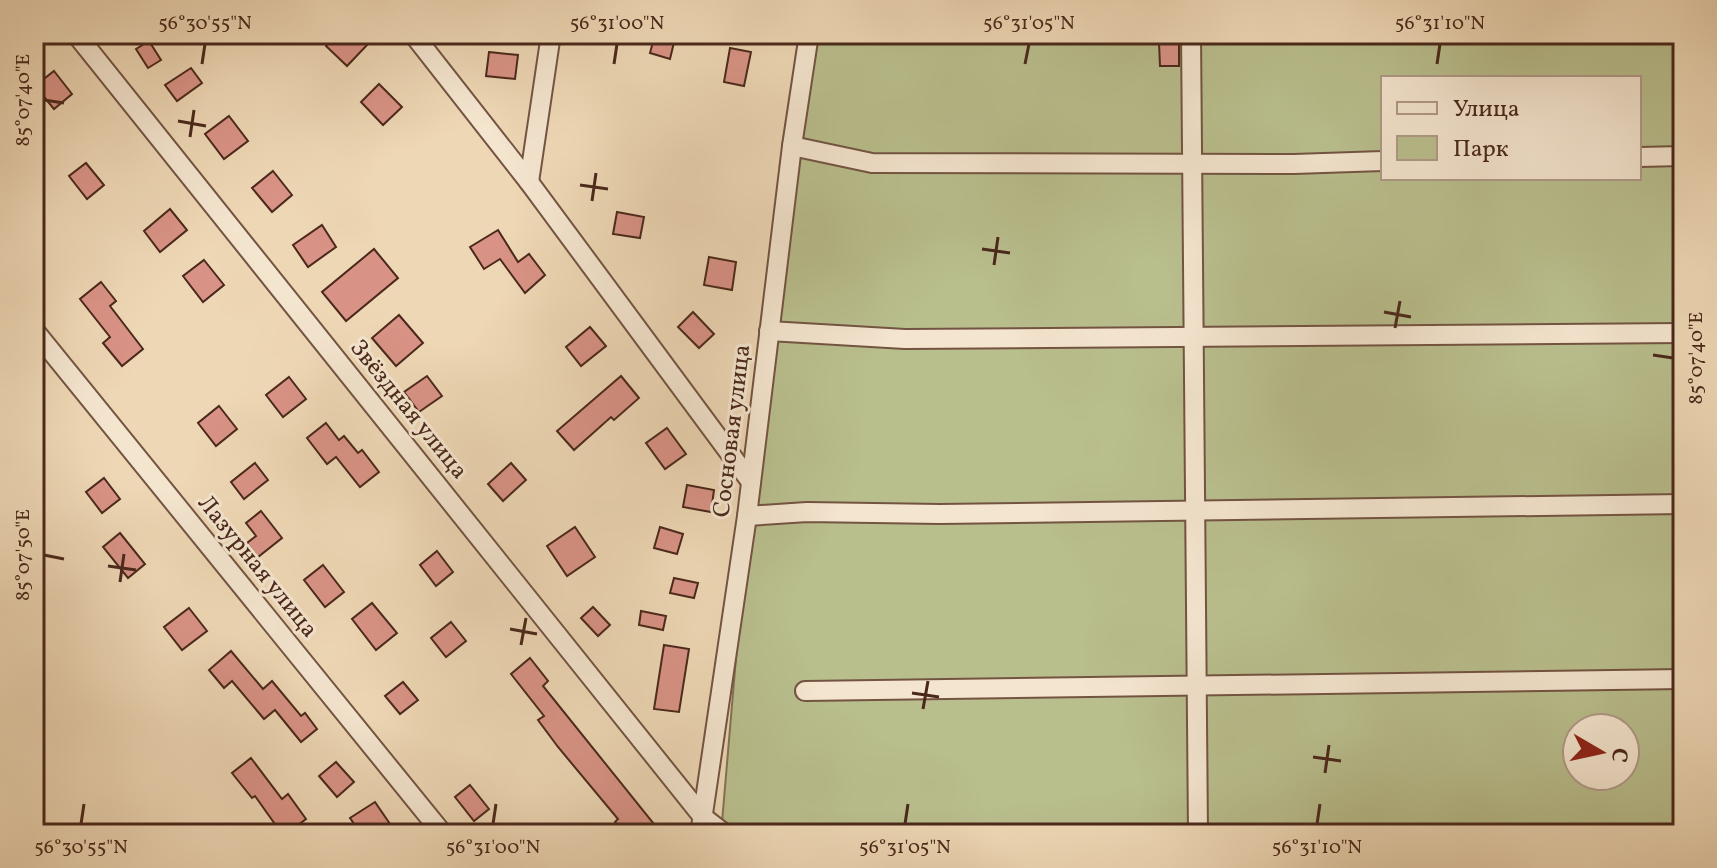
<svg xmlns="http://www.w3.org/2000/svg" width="1717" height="868" font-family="Vollkorn,serif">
	<rect width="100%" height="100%" fill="#eed7b5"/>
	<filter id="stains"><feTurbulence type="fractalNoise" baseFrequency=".0025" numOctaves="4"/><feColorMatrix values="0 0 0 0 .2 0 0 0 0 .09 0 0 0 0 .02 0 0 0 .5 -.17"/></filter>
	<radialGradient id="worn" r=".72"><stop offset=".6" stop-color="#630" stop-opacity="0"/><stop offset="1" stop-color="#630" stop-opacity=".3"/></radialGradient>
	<path fill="#b9be8d" stroke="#827354" stroke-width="2" fill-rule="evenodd" d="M815,34H1683V834H721L751,482ZM1383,78H1639V178H1383ZM1577,728H1625V776H1577Z"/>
	<g fill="#d99386" stroke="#4a281b" stroke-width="2">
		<path d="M338,34H357L368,44L347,66L326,46Z"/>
		<path d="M655,34H676L670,59L650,53Z"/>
		<path d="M149,41L161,60L148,68L136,49Z"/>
		<path d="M1179,42V66H1160L1159,43Z"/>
		<path d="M730,48L751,52L744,86L724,82Z"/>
		<path d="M489,52L518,55L515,79L486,76Z"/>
		<path d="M191,68L202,83L177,101L165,85Z"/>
		<path d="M54,71L72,94L54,109L35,86Z"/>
		<path d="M379,84L402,107L383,125L361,102Z"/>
		<path d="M229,116L248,141L224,159L205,134Z"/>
		<path d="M86,163L104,185L87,199L69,176Z"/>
		<path d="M273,171L292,195L272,212L252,188Z"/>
		<path d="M170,209L187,230L160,252L144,231Z"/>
		<path d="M617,212L644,217L640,238L613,234Z"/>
		<path d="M322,225L336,247L308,267L293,245Z"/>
		<path d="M498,230L518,262L529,254L545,275L525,293L500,259L484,269L470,247Z"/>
		<path d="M374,249L398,278L346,321L322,292Z"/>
		<path d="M709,257L736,262L732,290L704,285Z"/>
		<path d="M204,260L224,285L203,302L183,276Z"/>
		<path d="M101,282L116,301L110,306L143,349L122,366L103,343L110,337L80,299Z"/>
		<path d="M693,312L714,334L699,348L678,327Z"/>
		<path d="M399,315L423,343L396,366L372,338Z"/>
		<path d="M590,327L606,346L581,366L566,347Z"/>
		<path d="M427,376L442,396L419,412L404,392Z"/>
		<path d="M621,376L639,398L614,420L611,417L574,450L557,431Z"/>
		<path d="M289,377L306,399L283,417L266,395Z"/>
		<path d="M219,406L237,429L216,446L198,423Z"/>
		<path d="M326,423L339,440L344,436L358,453L362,450L379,472L360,487L336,457L327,464L307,438Z"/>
		<path d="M667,428L686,454L665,469L646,443Z"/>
		<path d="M255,463L268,480L244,499L231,482Z"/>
		<path d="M511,463L526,480L503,501L488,484Z"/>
		<path d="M104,478L120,499L102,513L86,492Z"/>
		<path d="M687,485L714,490L711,512L683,507Z"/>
		<path d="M261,511L282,538L258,557L247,543L256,536L246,523Z"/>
		<path d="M575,527L595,557L567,576L547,546Z"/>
		<path d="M660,527L683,534L677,554L654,548Z"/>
		<path d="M120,533L145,564L128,578L103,547Z"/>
		<path d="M437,551L453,572L436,586L420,565Z"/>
		<path d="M323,565L344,592L325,607L304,580Z"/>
		<path d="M674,578L698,583L694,598L670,593Z"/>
		<path d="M372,603L397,633L376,650L352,619Z"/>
		<path d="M593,607L610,625L598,636L581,618Z"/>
		<path d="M189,608L207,631L182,650L164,627Z"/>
		<path d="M641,611L666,616L663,630L639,625Z"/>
		<path d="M451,622L466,641L446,657L431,638Z"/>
		<path d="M664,645L689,649L679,712L654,709Z"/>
		<path d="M231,651L263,689L272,681L301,716L305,713L317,729L301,742L275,710L264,719L232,681L224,688L209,670Z"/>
		<path d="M530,658L548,681L543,686L662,834H625L615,822L618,819L558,747L538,720L544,716L511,674Z"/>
		<path d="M403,682L418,700L400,714L385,696Z"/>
		<path d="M251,758L282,799L288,794L306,819L286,834H282L255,796L252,798L232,773Z"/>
		<path d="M336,762L354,782L337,797L319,776Z"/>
		<path d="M470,785L489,809L474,821L455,797Z"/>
		<path d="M375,802L390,824L374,834H361L350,818Z"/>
	</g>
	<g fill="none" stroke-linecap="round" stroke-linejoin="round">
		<defs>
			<g id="street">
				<path d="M76,34L703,817L725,834"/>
				<path d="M413,34L529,182L751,482"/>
				<path d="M1191,34L1198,834"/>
				<path d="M792,146L872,163L1294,164L1383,161"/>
				<path d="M1639,157L1683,156"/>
				<path d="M529,182L551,34"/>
				<path d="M34,330L443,834"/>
				<path d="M769,331L905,339L1683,333"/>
				<path d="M747,516L807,512L940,514L1683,504"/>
				<path d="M805,691L1683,679"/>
				<path d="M700,834L747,516L792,146L809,34"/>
			</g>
		</defs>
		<use href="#street" stroke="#735442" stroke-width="22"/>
		<use href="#street" stroke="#f4e5cf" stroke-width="18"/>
	</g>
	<path fill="none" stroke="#4a281b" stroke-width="3" d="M202,64L205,44M614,64L617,44M1025,64L1029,44M1437,64L1440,44M44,100L64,103M178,121L206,126M190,137L194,110M580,185L608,189M592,201L596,173M982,249L1010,253M994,265L998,237M1384,312L1411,317M1395,328L1400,301M1653,355L1673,358M44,555L64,559M108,566L136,570M120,582L124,554M510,629L537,634M521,645L526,618M912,693L939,697M923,709L928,681M1313,757L1341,761M1325,773L1329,745M81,824L84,804M493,824L496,804M905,824L908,804M1317,824L1320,804"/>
	<g text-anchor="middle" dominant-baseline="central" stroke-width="6" stroke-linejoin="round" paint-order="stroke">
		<g font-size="24" fill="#4a281b" stroke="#f4e5cf">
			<text transform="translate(408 410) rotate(51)">Звёздная улица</text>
			<text transform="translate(733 431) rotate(-83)">Сосновая улица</text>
			<text transform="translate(257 567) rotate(51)">Лазурная улица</text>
		</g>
	</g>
	<rect width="1717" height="868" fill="none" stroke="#eed7b5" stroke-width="88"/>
	<rect x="1381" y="76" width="260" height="104" fill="#f4e5cf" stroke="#b09987" stroke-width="2"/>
	<rect x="1397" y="102" width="40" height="12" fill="#f4e5cf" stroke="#b09987" stroke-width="2"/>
	<text x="1453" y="116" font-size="24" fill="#4a281b">Улица</text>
	<rect x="1397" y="136" width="40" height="24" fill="#b9be8d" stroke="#b09987" stroke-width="2"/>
	<text x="1453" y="156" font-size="24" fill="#4a281b">Парк</text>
	<g transform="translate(1601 752) rotate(99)"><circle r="38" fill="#f4e5cf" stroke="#b09987" stroke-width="2"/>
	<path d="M0-6L14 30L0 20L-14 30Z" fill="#8f2418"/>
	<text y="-12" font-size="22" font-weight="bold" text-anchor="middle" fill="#4a281b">С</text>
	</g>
	<rect x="44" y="44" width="1629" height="780" fill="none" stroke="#4a281b" stroke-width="3"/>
	<g font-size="20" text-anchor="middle" fill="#4a281b">
		<text x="205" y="29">56°30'55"N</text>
		<text x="617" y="29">56°31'00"N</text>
		<text x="1029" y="29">56°31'05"N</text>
		<text x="1440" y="29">56°31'10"N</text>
		<text transform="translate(22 100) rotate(-90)" y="7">85°07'40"E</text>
		<text transform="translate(1695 358) rotate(-90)" y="7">85°07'40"E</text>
		<text transform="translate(22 555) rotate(-90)" y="7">85°07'50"E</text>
		<text x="81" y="853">56°30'55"N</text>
		<text x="493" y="853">56°31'00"N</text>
		<text x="905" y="853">56°31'05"N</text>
		<text x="1317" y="853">56°31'10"N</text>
	</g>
	<rect width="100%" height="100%" filter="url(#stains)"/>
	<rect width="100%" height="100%" fill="url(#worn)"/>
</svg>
